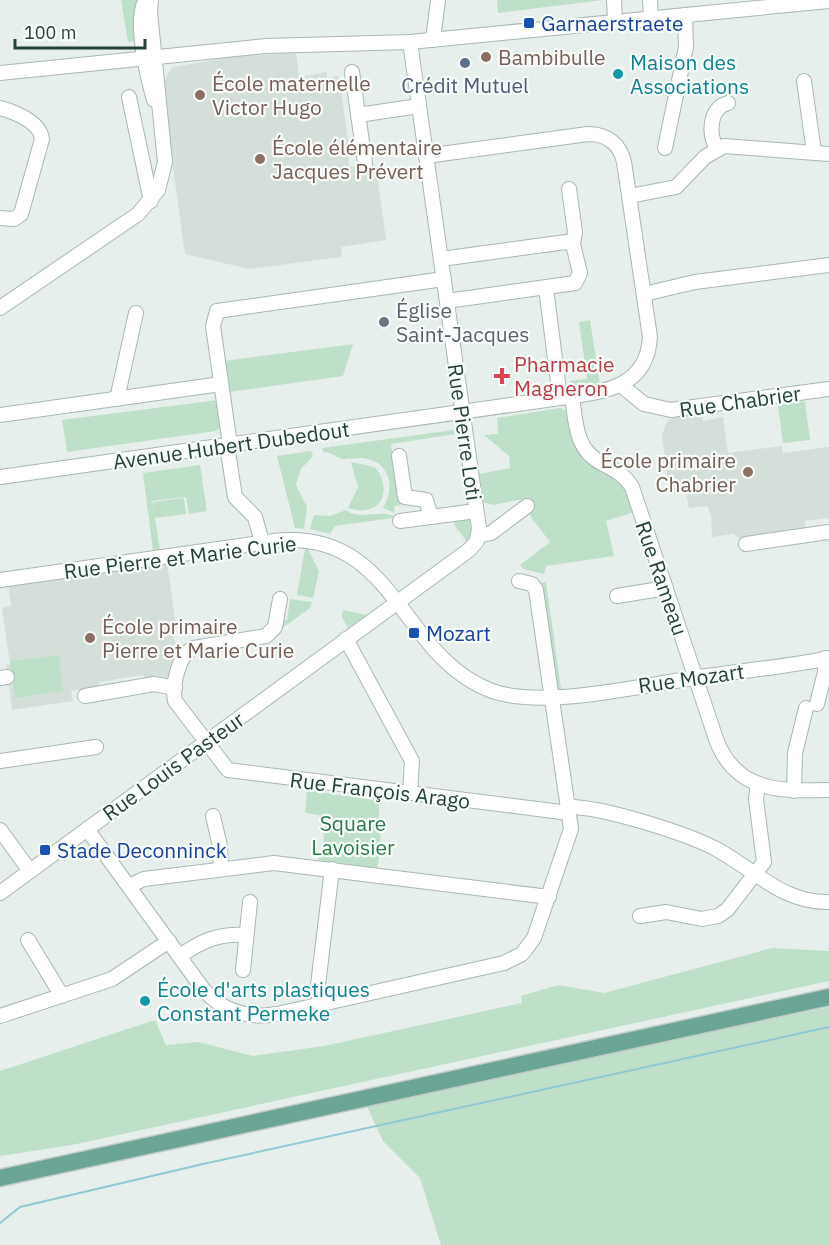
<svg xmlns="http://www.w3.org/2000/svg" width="829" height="1245" font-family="'IBM Plex Sans',sans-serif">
	<rect width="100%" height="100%" fill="#e6efeb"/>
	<g fill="#d4dfda">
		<path d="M296,53L299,77L327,72V78L339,76L350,154H348L349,167L376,165L386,240L341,247L342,257L249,269L185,254L165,111V80L167,75L173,67L230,57Z"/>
		<path d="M701,413L703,421L723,417L728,453L782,446L783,453L829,447V518L805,521L806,530L741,539L733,534L712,537L711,515L707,506L689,508L686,492L670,495L662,435L666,423L672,418Z"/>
		<path d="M167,562L175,619L173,636L178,648L171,665V678L147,680L143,675L99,682V687L71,691L73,701L12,710L6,665L10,664L2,608L11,606L8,584Z"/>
	</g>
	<g fill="#bfe0c8">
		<path d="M121,0H138L135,14L139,40L128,42Z"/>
		<path d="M497,0H603L498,13Z"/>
		<path d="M590,320L600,384L573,388L570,381L587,379L579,322Z"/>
		<path d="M353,344L343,376L229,392L224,361Z"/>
		<path d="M218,400L221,427L216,431L67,452L62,420Z"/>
		<path d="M805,401L810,440L783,443L778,405Z"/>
		<path d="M560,408L567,411L571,438L580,455L623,484L634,512L606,521L614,556L546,566L544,574L523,569L520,565L550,542L531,517L524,499L493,505L484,502L479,474L510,468L509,456L484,435L498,434L497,418Z"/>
		<path d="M454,430L455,434L391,444L401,505L394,506L395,513L383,508C394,490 392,465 368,459C360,457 353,459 345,459C338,459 332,452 323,452L322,448Z"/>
		<path d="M311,451L313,456L301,469L296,485L307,507L304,529L295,528L277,456Z"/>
		<path d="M351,462L375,467C394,491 380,519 348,508L358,487Z"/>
		<path d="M200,465L207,511L189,514L186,497L152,501L154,509L153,502L184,498L186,514L155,518L160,550L153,551L143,473Z"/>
		<path d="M346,510C360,521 378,509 394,516L393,518L335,526L330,534L310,529L314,515L330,516Z"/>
		<path d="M470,518L471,534L468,543L455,526L454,519Z"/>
		<path d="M305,549H308L319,571L313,598L297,595Z"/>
		<path d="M546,582L561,689L556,690L541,583Z"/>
		<path d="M290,599L312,602L310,608L281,629L280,619L287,620Z"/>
		<path d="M343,610L367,615L348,628L342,617Z"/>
		<path d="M59,655L63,691L15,698L10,661Z"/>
		<path d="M307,790L379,801C378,825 384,843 377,868L318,860L319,855H322L324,837L319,815L305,813Z"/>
		<path d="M772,948L829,951V981L72,1145L0,1156V1071L155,1020L166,1045L198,1042L253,1056L324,1046L522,1003L521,996L558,985L604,993Z"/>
		<path d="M829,1007V1245H441L420,1178L383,1141L366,1104Z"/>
	</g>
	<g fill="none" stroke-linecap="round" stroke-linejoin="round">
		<path stroke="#8ec9d4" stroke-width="2" d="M0,1223L20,1207L203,1164L829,1027"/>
		<defs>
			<g id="minor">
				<path d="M146,0C133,18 148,79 154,100"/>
				<path d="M614,0L615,22"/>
				<path d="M650,0L651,19"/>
				<path d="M433,40L438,0"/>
				<path d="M352,72L365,163"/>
				<path d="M0,73L266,46L410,42L829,1"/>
				<path d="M804,81L814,152"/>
				<path d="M129,97L151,201"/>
				<path d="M0,108C15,112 40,122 42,139L21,214L14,219L0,218"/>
				<path d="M358,115L419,106"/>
				<path d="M665,148L686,47L685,15"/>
				<path d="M717,149C708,134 709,108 728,103"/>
				<path d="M569,189L575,232L573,244"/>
				<path d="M630,196L676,187L705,157L724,146L829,154"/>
				<path d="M441,259L566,242L573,244"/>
				<path d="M546,288L560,398"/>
				<path d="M644,294L695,282L829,265"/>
				<path d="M447,301L575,283L580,273L573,244"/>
				<path d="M0,308L138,214L158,190L165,162L150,12L151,0"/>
				<path d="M622,386L644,404L671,410L829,389"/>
				<path d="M572,396C576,424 575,450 603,464C615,470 625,475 632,487L716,739C736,793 781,791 829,790"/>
				<path d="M117,399L136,313"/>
				<path d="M0,415L221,384"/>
				<path d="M227,445L235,497L255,517L262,542"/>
				<path d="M230,445L213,326L217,311L444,279"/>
				<path d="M399,456L405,497L426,500L431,517"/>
				<path d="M0,477L560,398C600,392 647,390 650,337L624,162C620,144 607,134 588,134L426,156"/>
				<path d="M400,521L476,511"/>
				<path d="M478,536L491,533L527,506"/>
				<path d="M746,544L829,532"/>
				<path d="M0,580L274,541C397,528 399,657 492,691C543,709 639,686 694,678C739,671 785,667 829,658"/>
				<path d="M617,596L666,588"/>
				<path d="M280,599L275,627L266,636L194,648C178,654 172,686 175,701L228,770L569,813"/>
				<path d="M346,639L412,761L410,793"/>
				<path d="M0,678L7,677"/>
				<path d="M85,696L154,684L175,688"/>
				<path d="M817,704L825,672V658"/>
				<path d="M0,761L96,747"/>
				<path d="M794,791L795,753L806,708"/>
				<path d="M568,807C601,806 689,834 718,850C756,871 783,903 829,902"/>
				<path d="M213,816L220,846L221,867"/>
				<path d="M87,829L203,989C222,1011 248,1019 277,1014L504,963L522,954L534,938L571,829L536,590L532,584L519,581"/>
				<path d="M0,830L30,871"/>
				<path d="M129,886L144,879L274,863L549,897"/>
				<path d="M0,893L469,550L477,541L479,528L410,42"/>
				<path d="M640,916L666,912L702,919L718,916L727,910L764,862L756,799L758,784"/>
				<path d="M28,940L62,996"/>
				<path d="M180,956C201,941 219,933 246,935"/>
				<path d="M243,970L250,902"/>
				<path d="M320,1005L318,985L332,869"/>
				<path d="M0,1016L112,979L169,941"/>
			</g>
			<path id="major" d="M0,1178L829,997"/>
		</defs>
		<use href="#minor" stroke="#a8b8b2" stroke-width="16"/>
		<use href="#major" stroke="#c2cac8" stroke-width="19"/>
		<use href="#minor" stroke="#fff" stroke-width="14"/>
		<use href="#major" stroke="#6aa596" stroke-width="16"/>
	</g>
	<g fill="#1a4fb4" stroke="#f7fbf9" stroke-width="2">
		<rect x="523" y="17" width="12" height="12" rx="3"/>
		<rect x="408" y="627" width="12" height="12" rx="3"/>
		<rect x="39" y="844" width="12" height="12" rx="3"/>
	</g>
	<g fill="#8d6e63" stroke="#f7fbf9" stroke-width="2">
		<circle cx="486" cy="57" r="6"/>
		<circle cx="200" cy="95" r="6"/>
		<circle cx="260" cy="159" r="6"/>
		<circle cx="748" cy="472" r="6"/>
		<circle cx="90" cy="638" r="6"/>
	</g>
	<circle fill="#5c6f8a" stroke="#f7fbf9" stroke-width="2" cx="465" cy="63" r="6"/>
	<g fill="#0f9aa8" stroke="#f7fbf9" stroke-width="2">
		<circle cx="618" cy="74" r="6"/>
		<circle cx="145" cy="1001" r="6"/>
	</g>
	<circle fill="#6b7280" stroke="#f7fbf9" stroke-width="2" cx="384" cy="322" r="6"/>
	<path fill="#e0444e" stroke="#f7fbf9" stroke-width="2" d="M499 367h6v6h6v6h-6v6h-6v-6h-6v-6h6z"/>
	<g text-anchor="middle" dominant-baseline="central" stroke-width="4.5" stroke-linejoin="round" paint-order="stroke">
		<g font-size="21" fill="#164399" stroke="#f7fbf9" text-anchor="start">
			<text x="541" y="23">Garnaerstraete</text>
			<text x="426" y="633">Mozart</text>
			<text x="57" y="850">Stade Deconninck</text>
		</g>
		<g font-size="21" fill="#785e54" stroke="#f7fbf9" text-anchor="start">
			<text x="498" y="57">Bambibulle</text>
			<text x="212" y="83">École maternelle<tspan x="212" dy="24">Victor Hugo</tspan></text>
			<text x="272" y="147">École élémentaire<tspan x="272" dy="24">Jacques Prévert</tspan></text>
			<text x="736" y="460" text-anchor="end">École primaire<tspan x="736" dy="24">Chabrier</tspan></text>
			<text x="102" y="626">École primaire<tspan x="102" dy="24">Pierre et Marie Curie</tspan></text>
		</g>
		<g font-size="21" fill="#0d838f" stroke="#f7fbf9" text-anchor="start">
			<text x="630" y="62">Maison des<tspan x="630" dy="24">Associations</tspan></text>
			<text x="157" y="989">École d'arts plastiques<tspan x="157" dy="24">Constant Permeke</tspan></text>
		</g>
		<g font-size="21" fill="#4e5e75" stroke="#f7fbf9">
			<text x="465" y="85">Crédit Mutuel</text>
		</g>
		<g font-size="21" fill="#5b616d" stroke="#f7fbf9" text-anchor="start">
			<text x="396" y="310">Église<tspan x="396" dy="24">Saint-Jacques</tspan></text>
		</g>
		<g font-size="21" fill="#be3a42" stroke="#f7fbf9" text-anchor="start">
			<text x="514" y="364">Pharmacie<tspan x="514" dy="24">Magneron</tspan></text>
		</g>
		<g font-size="21" fill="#24423a" stroke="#f7fbf9">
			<text transform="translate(740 401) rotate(-8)">Rue Chabrier</text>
			<text transform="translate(465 432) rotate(82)">Rue Pierre Loti</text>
			<text transform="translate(231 445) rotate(-8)">Avenue Hubert Dubedout</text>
			<text transform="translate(180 557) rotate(-7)">Rue Pierre et Marie Curie</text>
			<text transform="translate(662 578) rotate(71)">Rue Rameau</text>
			<text transform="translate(691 678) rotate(-8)">Rue Mozart</text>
			<text transform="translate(173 766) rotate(-36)">Rue Louis Pasteur</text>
			<text transform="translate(380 790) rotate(7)">Rue François Arago</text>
		</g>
		<g font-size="21" fill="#2d7a4b" stroke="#f7fbf9">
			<text x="353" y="823">Square<tspan x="353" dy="24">Lavoisier</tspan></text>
		</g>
	</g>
	<path d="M15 39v9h130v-9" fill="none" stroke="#24423a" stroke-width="3"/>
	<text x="24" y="39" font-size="18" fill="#24423a" stroke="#f7fbf9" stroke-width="4.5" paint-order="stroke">100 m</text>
</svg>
